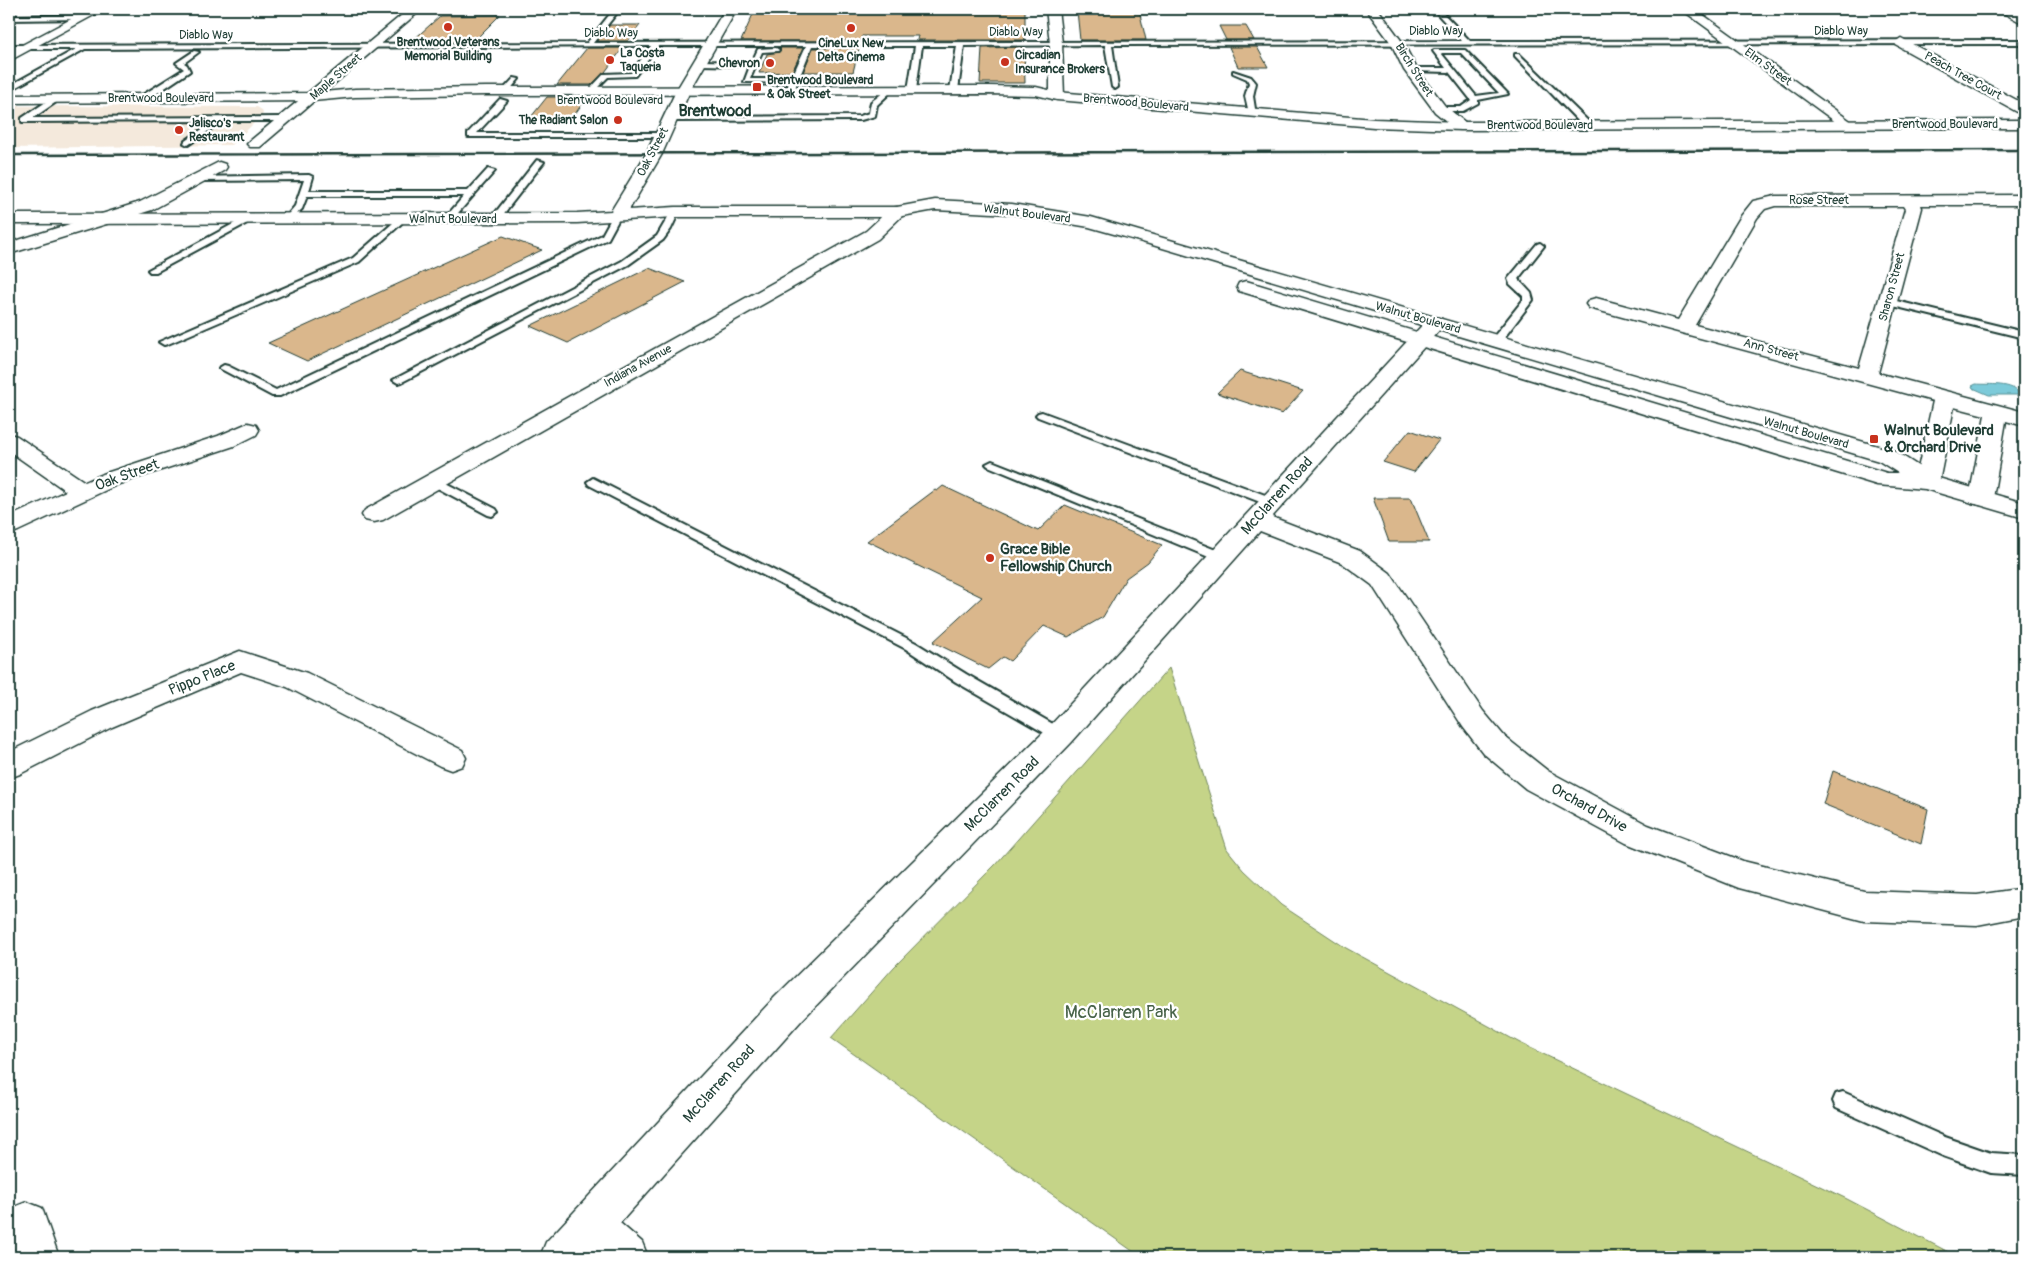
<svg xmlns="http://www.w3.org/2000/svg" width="2033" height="1266" font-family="Pangolin,sans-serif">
	<rect width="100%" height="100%" fill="#fff"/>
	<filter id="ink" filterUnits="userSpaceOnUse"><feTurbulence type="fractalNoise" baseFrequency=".02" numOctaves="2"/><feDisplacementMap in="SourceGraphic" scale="10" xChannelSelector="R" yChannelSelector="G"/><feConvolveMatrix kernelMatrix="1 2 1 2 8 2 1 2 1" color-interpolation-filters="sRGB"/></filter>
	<g filter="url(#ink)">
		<path fill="#f4e9dc" d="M9,106L257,107L262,110L263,114L232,145L9,148Z"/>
		<path fill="#c5d488" stroke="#72885e" d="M1169,668L1227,849L1244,870L1281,905L1346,948L1520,1043L1847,1199L1958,1257H1141L831,1038L894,967L995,865Z"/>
		<path fill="#7ccad9" stroke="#579297" d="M1976,384C1988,385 2014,382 2020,395H1989L1973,388L1972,386Z"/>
		<g fill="#dab78c" stroke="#1f3d34">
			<path d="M1025,10V40H917L918,36H862L861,41H741L754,12Z"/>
			<path d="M1139,10L1146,40H1080L1077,11Z"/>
			<path d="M500,15L473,42H411L440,16Z"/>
			<path d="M610,25H640L628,41H597Z"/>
			<path d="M1219,26H1246L1254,40H1226Z"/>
			<path d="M1024,47L1025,83H980L982,48Z"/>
			<path d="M1229,47H1257L1268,67H1238Z"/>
			<path d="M587,48H623L605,72L591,85H557Z"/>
			<path d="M779,48H803L792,72L759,73L767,54L779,52L781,50Z"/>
			<path d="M813,48H859L853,72H803Z"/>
			<path d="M547,97H587L570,121L527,122Z"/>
			<path d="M503,236L542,250L307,361L268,343Z"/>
			<path d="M649,268L685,282L568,343L530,326Z"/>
			<path d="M1240,371L1303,391L1282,414L1217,393Z"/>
			<path d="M1410,430L1439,440L1414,472L1383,462Z"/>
			<path d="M943,486L1038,531L1065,505L1162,545L1148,562L1126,578L1103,617L1068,637L1044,626L1010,661L1003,657L988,669L933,642L982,597L867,541L935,490L937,491Z"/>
			<path d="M1373,498H1411L1429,542H1389Z"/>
			<path d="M1833,771L1928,809L1921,844L1823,804Z"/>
		</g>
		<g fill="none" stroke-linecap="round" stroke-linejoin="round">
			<defs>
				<g id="service">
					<path d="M614,9H620L593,43L1462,41L1433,9H1439L1470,41L2024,40V44L1112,45L1118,87L1115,89L1112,87L1105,45L964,46L958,90L954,92L950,90L957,46H922L916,90L912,92L908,90L915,46H812L795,88L791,90L787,88L790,83L744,82L750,66L700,65L697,63L700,61L752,62L758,49L776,48L779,50L778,51L762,52L750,79H791L806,46H658L635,76L608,77L592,93L588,91L604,74L631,73L651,46L85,49L9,91V86L76,49H9V45L587,43Z"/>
					<path d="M9,16L84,15L87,17L84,19L9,20Z"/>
					<path d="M1434,50H1465L1508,94L1478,100V103L1463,111H1437L1436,109L1440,107H1461L1471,100L1449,72L1409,71L1408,70L1411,68H1446L1433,51ZM1441,53H1461L1499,93L1476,96Z"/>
					<path d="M194,51L199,52L184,63L187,65L190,71L147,100H141V96L184,69L176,63Z"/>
					<path d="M1515,54H1519L1590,123V127H1584L1515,56Z"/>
					<path d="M1233,71L1251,77L1256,83L1253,96L1256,115L1249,113L1245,96L1249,83L1247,79L1233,73Z"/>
					<path d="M514,78L519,79L508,92H504L502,91Z"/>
					<path d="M888,89L892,91L877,105L875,116L861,120L670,121L666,119L670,117L860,116L869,113L871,102Z"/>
					<path d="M55,96L62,98L33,118L284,117L288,119L284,121H223L188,145L184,143L185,141L214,121L22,122V118Z"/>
					<path d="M500,99L507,101L477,133H663L667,135L663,137H468V133Z"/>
					<path d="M537,160L544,162L498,221H492V217Z"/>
					<path d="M488,169L495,171L451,221L448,222L444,219L464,196H307L302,209L288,222L284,219L295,206L304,180L196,181L192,179L196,177L309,175L313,177L309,191H468Z"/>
					<path d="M675,209L679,212L671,229L663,240L628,265L402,382L398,383L393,380L622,261L657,236L671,212Z"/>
					<path d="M617,212L621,215L608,239L280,396H272L219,368L224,365L228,366L276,390L602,235L613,215Z"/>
					<path d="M248,216L251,217V221L156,272H150L148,270Z"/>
					<path d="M401,216L405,219L404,221L359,262L168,344L164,345L159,342L353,258Z"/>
					<path d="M1540,243L1544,246L1518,279L1531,293L1533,300L1500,343H1492V339L1523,300V296L1510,284L1508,279L1537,244Z"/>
					<path d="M1888,299L2024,332V338L1885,304V300Z"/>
					<path d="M1042,412L1276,499L1278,502L1272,506L1268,505L1038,417L1036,415L1038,413Z"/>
					<path d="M992,461L1226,554L1227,557L1226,560H1216L988,466L986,464Z"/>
					<path d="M434,477L496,509L498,512L492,516L488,515L430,484L428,481L430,478Z"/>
					<path d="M593,478L916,643L966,674L1065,731L1068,735L1065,739L1060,741L1055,739L956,682L906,649L589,485L587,482Z"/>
					<path d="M1843,1092L1945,1137L1991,1153L2024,1155V1175L1991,1173L1943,1156L1836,1108L1833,1101L1836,1094Z"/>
				</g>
				<g id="minor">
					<path d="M90,9H105L9,61V52Z"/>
					<path d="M409,9H422L260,147H250L247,144L250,141Z"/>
					<path d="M1046,9H1058L1062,43L1064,96L1062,99H1052L1050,96V43Z"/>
					<path d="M1366,9H1378L1403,43L1417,69L1445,106L1466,123L1468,126L1466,129H1456L1435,112L1404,70L1391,43Z"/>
					<path d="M1681,9H1695L1856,125L1854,128H1844Z"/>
					<path d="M1996,9H2011L2024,15V24Z"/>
					<path d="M1901,38L2024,104V114L2019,113L1896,45L1895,42Z"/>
					<path d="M219,162L225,164L227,167L225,170L152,210L9,254V243L140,202Z"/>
					<path d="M2024,195V205H1921L1922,208L1878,373L2024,412V426L2006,421L1993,498L1990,503L1981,505L1972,503L1969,498L1985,415L1954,407L1939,482L1935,487L1927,489L1919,487L1915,482L1933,401L1589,308L1586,304L1589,300L1596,298L1678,320L1741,216L1753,201L1775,196ZM1775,206H1903L1905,209L1859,368L1695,325L1757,218L1765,209Z"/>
					<path d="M897,207L903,208L906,212L878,239L383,520L374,522L365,520L362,515L365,510L866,231L891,208Z"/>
					<path d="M1435,317L1442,319L1445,323L1442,327L1272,517L1360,551L1390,573L1483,711L1505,737L1548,771L1648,825L1743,861L1864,891L1977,895L2024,888V916L1977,925L1864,921L1739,888L1626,843L1526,789L1483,753L1463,727L1372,585L1342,563L1260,531L1071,743L801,1021L620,1223L642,1242L648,1257H595L592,1254L590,1257H540L546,1242L775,997L1049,727L1428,319Z"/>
					<path d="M248,423L256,425L259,430L256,435L234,446L119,484L18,531L9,534V517L66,491L9,451V434L17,436L85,482L103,474L218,436Z"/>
					<path d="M240,651L307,673L462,750L466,758L462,766L451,770L440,766L287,687L241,672L112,727L20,774L9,778V752L92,711Z"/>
					<path d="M27,1202L42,1208L59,1257H17C11,1240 5,1225 12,1208Z"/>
				</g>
				<path id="tertiary" d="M725,9H737L690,91L662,154L629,210L675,207H897L935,200L1012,204L1091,217L1895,451L1935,477L2024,503V518L1925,489L1877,485L1239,291L1237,287L1239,283L1246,281L1253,283L1887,473H1898L1879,461L1139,241L1089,227L1012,214L935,210L897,217H675L577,223L9,224V214L577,213L611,211L646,154L676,91Z"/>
				<path id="primary" d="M989,86L1036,87L1057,92L1374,119L1461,122L2024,120V128L1461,130L1374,127L1057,100L1036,95L989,94L486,95L355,97L313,101L9,103V95L313,93L355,89L486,87Z"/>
			</defs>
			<use href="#service" stroke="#1f3d34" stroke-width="4"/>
			<use href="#minor" stroke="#1f3d34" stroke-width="3"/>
			<use href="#tertiary" stroke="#1f3d34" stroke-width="3"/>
			<use href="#primary" stroke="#1f3d34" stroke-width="3"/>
			<use href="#service" fill="#fff" fill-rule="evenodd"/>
			<use href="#minor" fill="#fff" fill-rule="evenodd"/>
			<use href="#tertiary" fill="#fff" fill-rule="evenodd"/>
			<use href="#primary" fill="#fff" fill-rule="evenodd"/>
			<path stroke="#1f3d34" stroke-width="2.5" d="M9,155L2024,150"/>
		</g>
	</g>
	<g fill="#c8321e" stroke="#fff" stroke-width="2">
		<circle cx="448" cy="27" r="5"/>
		<circle cx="851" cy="28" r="5"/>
		<circle cx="610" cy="60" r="5"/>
		<circle cx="1005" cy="62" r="5"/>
		<circle cx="770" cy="63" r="5"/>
		<rect x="752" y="82" width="10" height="10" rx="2.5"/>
		<circle cx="618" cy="120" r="5"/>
		<circle cx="179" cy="130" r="5"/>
		<rect x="1869" y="434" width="10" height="10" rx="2.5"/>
		<circle cx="990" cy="558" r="5"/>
	</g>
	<g text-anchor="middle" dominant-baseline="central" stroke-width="4.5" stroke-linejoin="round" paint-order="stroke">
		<g font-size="12" fill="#1f3d34" stroke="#fff">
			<text x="1436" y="31">Diablo Way</text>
			<text x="1841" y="31">Diablo Way</text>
			<text x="1016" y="32">Diablo Way</text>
			<text x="611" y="33">Diablo Way</text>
			<text x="206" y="35">Diablo Way</text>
			<text transform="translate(1768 67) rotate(36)">Elm Street</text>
			<text transform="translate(1414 70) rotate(58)">Birch Street</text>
			<text transform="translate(1963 76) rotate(29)">Peach Tree Court</text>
			<text transform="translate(336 77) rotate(-41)">Maple Street</text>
			<text x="161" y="98">Brentwood Boulevard</text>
			<text x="610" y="100">Brentwood Boulevard</text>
			<text transform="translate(1136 103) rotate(5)">Brentwood Boulevard</text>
			<text x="1945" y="124">Brentwood Boulevard</text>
			<text x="1540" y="125">Brentwood Boulevard</text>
			<text transform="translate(653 152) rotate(-62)">Oak Street</text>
			<text x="1819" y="200">Rose Street</text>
			<text transform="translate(1027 214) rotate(7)">Walnut Boulevard</text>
			<text x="453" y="219">Walnut Boulevard</text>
			<text transform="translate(1892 287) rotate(-75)">Sharon Street</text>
			<text transform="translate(1418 318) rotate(16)">Walnut Boulevard</text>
			<text transform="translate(1771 350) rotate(15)">Ann Street</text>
			<text transform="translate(638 366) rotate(-29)">Indiana Avenue</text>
			<text transform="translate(1806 433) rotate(16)">Walnut Boulevard</text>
		</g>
		<g font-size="12" font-weight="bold" fill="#1f3d34" stroke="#fff" text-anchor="start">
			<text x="448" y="42" text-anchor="middle">Brentwood Veterans<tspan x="448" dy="14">Memorial Building</tspan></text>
			<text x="851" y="43" text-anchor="middle">CineLux New<tspan x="851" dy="14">Delta Cinema</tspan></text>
			<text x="620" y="53">La Costa<tspan x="620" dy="14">Taqueria</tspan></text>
			<text x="1015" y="55">Circadian<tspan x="1015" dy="14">Insurance Brokers</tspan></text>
			<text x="760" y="63" text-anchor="end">Chevron</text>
			<text x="767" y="80">Brentwood Boulevard<tspan x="767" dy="14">&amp; Oak Street</tspan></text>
			<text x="608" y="120" text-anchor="end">The Radiant Salon</text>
			<text x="189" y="123">Jalisco's<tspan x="189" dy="14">Restaurant</tspan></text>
		</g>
		<g font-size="15" font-weight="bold" fill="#1f3d34" stroke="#fff" text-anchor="start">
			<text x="1884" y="430">Walnut Boulevard<tspan x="1884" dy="17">&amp; Orchard Drive</tspan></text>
			<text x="1000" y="549">Grace Bible<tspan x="1000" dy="17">Fellowship Church</tspan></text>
		</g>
		<g font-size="15" fill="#1f3d34" stroke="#fff">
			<text transform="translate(127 475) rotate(-20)">Oak Street</text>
			<text transform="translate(1277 496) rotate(-48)">McClarren Road</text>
			<text transform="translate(202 678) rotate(-22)">Pippo Place</text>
			<text transform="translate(1002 794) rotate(-45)">McClarren Road</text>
			<text transform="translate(1589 808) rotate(29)">Orchard Drive</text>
			<text transform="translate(719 1084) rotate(-48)">McClarren Road</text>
		</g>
		<g font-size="16" font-weight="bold" fill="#1f3d34" stroke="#fff">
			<text x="715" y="111">Brentwood</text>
		</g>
		<g font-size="18" fill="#486349" stroke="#fff">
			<text x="1121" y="1012">McClarren Park</text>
		</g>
	</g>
	<rect width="2033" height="1266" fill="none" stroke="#fff" stroke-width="30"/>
	<rect x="15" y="15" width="2003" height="1236" fill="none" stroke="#1f3d34" stroke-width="2" filter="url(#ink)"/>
</svg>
